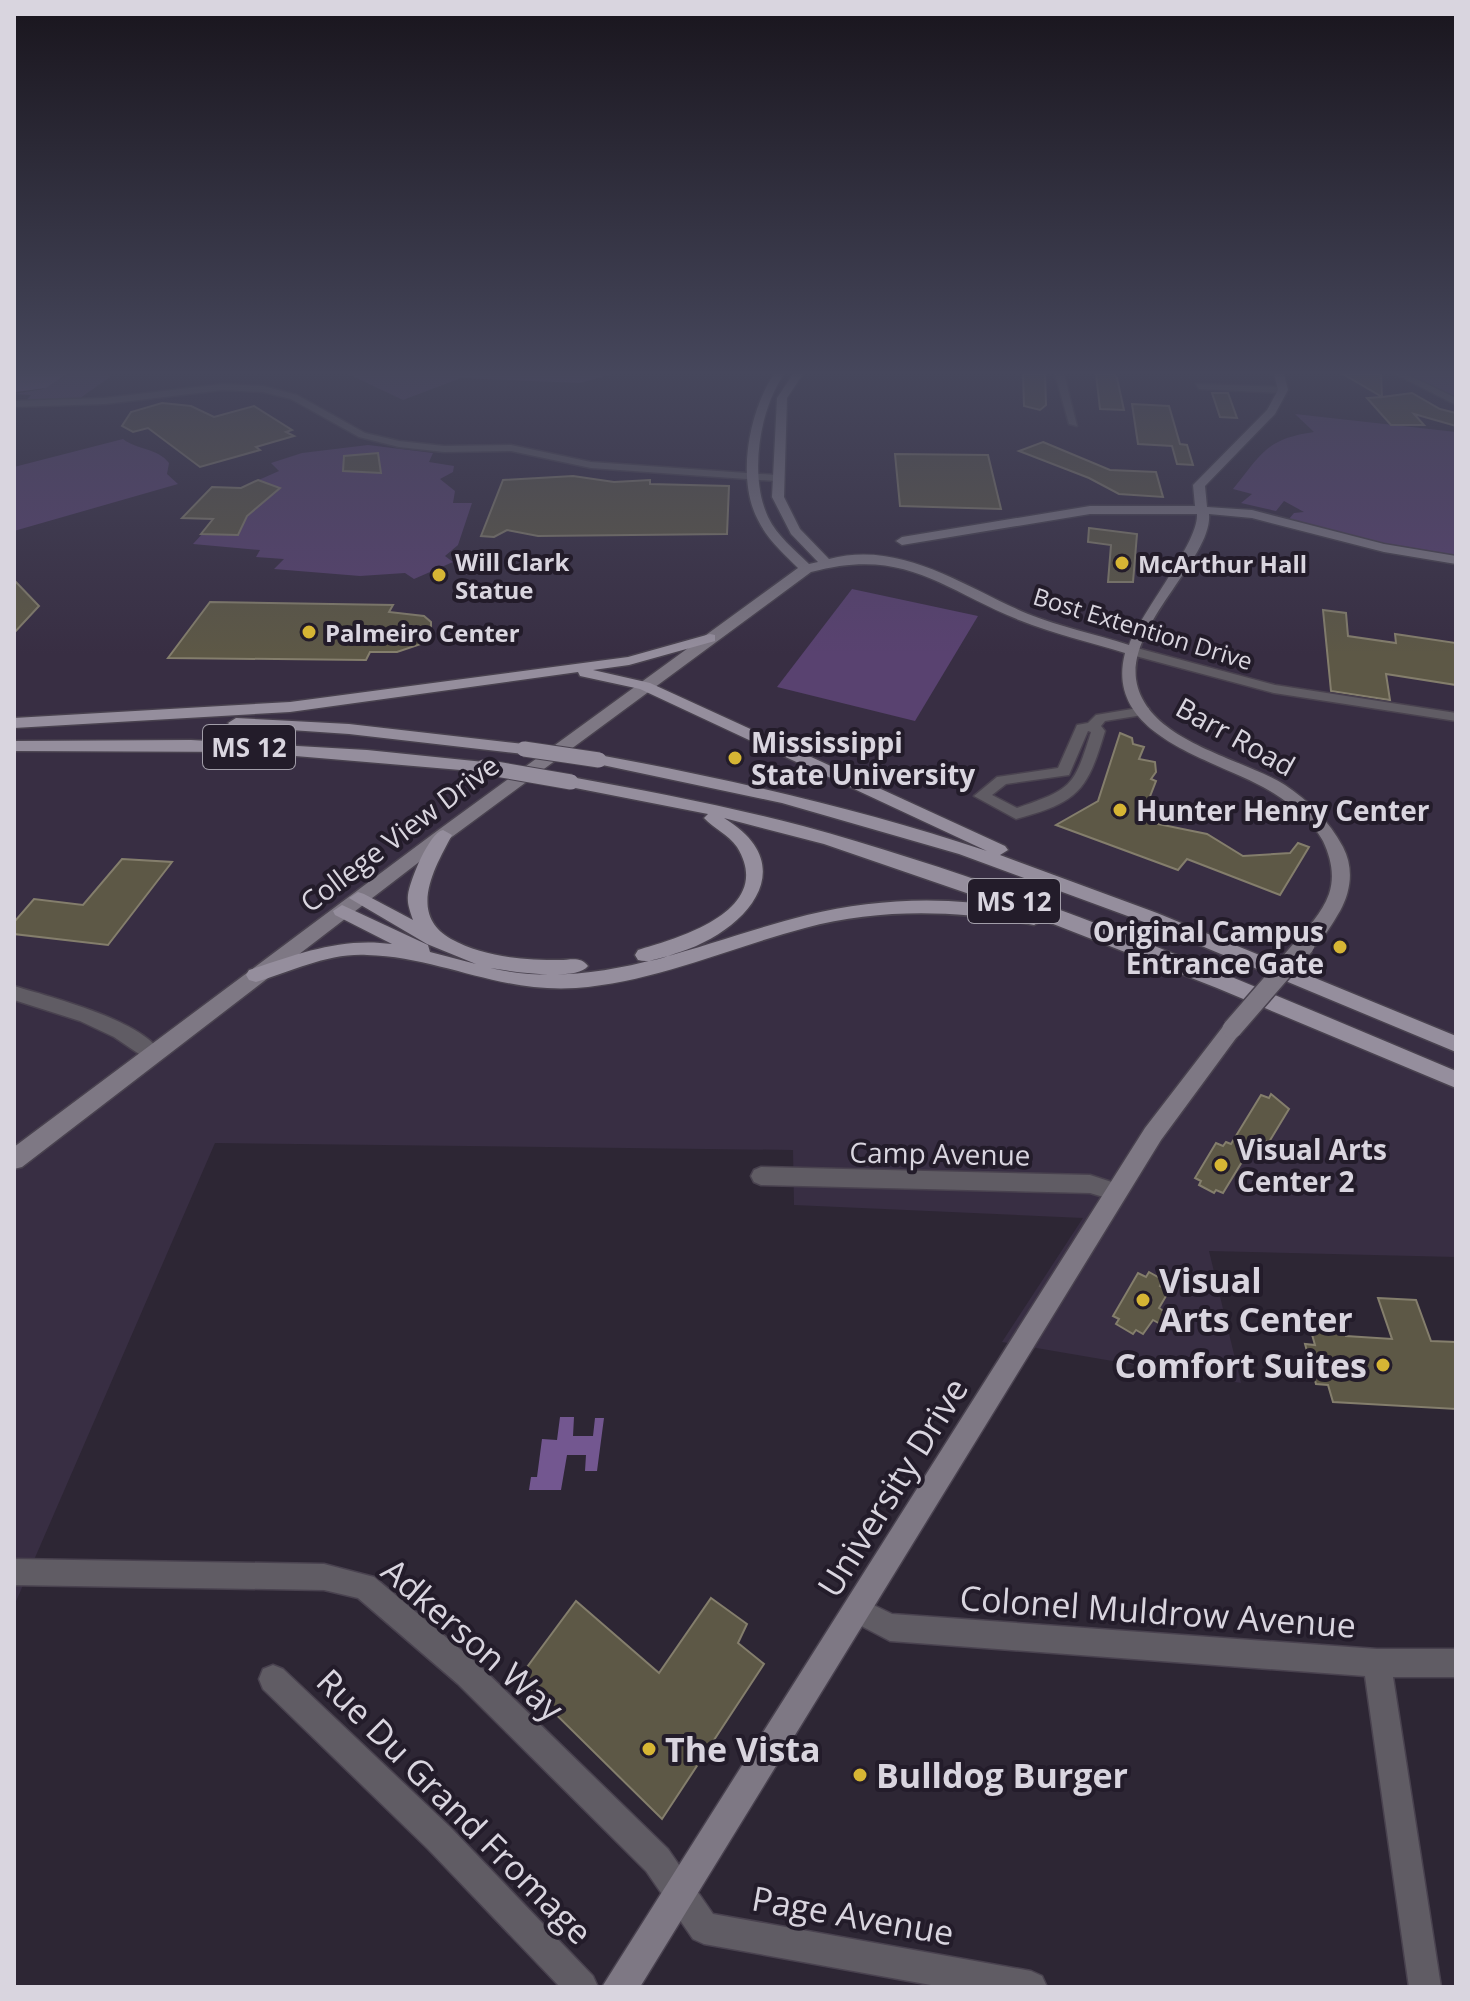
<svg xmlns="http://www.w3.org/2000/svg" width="1470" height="2001" font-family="'Open Sans',sans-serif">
	<rect width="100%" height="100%" fill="#2d2634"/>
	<path fill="#382e43" d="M14,374H1456V1257L1209,1251L1241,1383L1002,1342L1083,1218L794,1205L793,1150L215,1143L14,1606Z"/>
	<g fill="#594270">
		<path d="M69,374H108L110,377L76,401L25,402L31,395L14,394L43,389Z"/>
		<path d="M348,374H612L580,383L461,378L403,400Z"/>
		<path d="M1408,374H1456V398Z"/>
		<path d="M1295,414L1456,432V557L1402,550L1289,519L1294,513L1304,512L1284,501L1276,511L1241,503L1252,494L1233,489C1262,453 1266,439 1314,432Z"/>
		<path d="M123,439C137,450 158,448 169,463L167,474L178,484L14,531V467Z"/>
		<path d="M368,445L433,453L429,462L454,466L453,472L440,479L455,491L453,503H472L458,545L445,556L453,562L414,579L405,573L360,576L274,569L284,559L256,557L260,550L193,544L247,485L279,471L271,463L302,453Z"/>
		<path d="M852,589L978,616L915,721L777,687Z"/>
	</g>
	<g fill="#735790">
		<path d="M14,374H67L46,388L16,392Z"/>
		<path d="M560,1417H574L573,1436H593L595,1418H604L597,1471H585L586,1455H567L561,1490H529L531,1477H537L542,1439L557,1440Z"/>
	</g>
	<g fill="#5d5846" stroke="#847e6c" stroke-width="2">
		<path d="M1023,374H1045L1046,405L1040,410L1024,406Z"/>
		<path d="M1096,374H1114L1117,378L1124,410L1100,409Z"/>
		<path d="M1343,374H1381L1382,397L1412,393L1440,409L1456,413V426L1414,414L1424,425H1391L1367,398L1382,397Z"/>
		<path d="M1212,393H1228L1237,418L1220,417Z"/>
		<path d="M162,403L191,406L214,417L254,406L292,430L286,432L294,436L256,447L260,450L200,467L148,428L133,432L122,426L131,412Z"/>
		<path d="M1132,404L1169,406L1180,444L1187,445L1193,465L1177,464L1172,446L1138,444Z"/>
		<path d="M1043,442L1110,470L1156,472L1163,497L1119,494L1089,478L1019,451Z"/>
		<path d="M378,453L381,473L343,471L344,456Z"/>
		<path d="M895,454L988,455L1001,509L900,506Z"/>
		<path d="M573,476L614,482L650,480V484L729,486L727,534L538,536L507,530L494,537L481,536L503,480Z"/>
		<path d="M258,480L280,488L247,516L238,535L201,534L213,519L182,518L212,487L241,488Z"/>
		<path d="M1089,528L1137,534L1133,582H1108L1111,545L1088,542Z"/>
		<path d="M14,580L39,606L14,633Z"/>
		<path d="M210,602L393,605L389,612L424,616L431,622V629L421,644L397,652H370L366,660L168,658Z"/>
		<path d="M1323,610L1346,613L1348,636L1396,643L1395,634L1456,643V685L1386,674L1390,700L1331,691Z"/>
		<path d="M1120,733L1132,738L1133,744L1144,747L1139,759L1155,762L1156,772L1151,779L1156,781L1149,799L1160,812L1158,824L1207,834L1243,856L1290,853L1298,843L1309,847L1280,895L1187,859L1178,870L1056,825L1098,801Z"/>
		<path d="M122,859L172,862L108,945L14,934V922L34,899L83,905Z"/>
		<path d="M1271,1094L1289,1109L1269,1142L1256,1139L1223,1193L1216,1190L1214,1193L1199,1185L1201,1181L1195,1178L1216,1143L1223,1146L1226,1142L1231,1144L1261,1095L1269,1098Z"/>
		<path d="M1149,1272L1163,1280L1160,1286L1169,1291L1159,1308L1168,1314L1162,1325L1153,1320L1143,1334L1136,1330L1133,1334L1116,1324L1119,1319L1113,1316L1138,1273L1146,1277Z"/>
		<path d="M1378,1298L1416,1300L1431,1341L1456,1342V1409L1333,1402L1328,1385L1316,1384L1305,1344L1315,1345L1309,1324L1343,1326L1346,1336L1392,1339Z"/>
		<path d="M711,1598L747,1624L738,1643L764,1664L662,1819L519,1678L576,1601L659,1673Z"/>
	</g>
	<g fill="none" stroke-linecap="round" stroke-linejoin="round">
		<defs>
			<g id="street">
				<path d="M1055,374H1064L1077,426L1069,424Z"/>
				<path d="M1395,374H1406L1456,398V405Z"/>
				<path d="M223,384L263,386L297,395L365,433L399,441L444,446L511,445L591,462L776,475L781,478L776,481L591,468L511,451L444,452L399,447L359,437L291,399L263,392L223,390L105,404L14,407V401L105,398Z"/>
				<path d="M1196,384L1283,387L1288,390L1283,393L1199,389Z"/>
				<path d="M1133,647L1275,685L1456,713V721L1274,693L1128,654L1127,651Z"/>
				<path d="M1144,707L1149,708V714L1105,721L1101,726L1105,731C1087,792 1078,802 1016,819L974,796L997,777L1058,768L1077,725L1088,723L1096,715ZM1088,731L1091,732C1074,787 1072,789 1017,808L992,795L1006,784L1069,775Z"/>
				<path d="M14,986C50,997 142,1020 161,1053L159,1058H145L114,1037L80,1021L14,1000Z"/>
				<path d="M761,1167L1090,1175L1124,1186L1127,1192L1124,1198L1117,1201L1090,1193L761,1185L754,1182L751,1176L754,1170Z"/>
				<path d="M14,1559L324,1564L374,1577L478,1664L668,1849L713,1914L1031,1971L1042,1976L1047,1987H942L704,1944L693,1939L646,1871L458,1684L358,1598L324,1590L14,1585Z"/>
				<path d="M859,1598L892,1614L1377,1649H1456V1677H1393L1441,1987H1409L1365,1676L890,1641L850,1620L846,1611L850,1602Z"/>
				<path d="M273,1665L283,1669L450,1827L593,1976L598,1987H560L428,1849L263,1689L259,1679L263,1669Z"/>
			</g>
			<g id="secondary">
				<path d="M774,374H784C759,411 749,476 768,517C777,536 795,550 809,564L818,562L791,534L772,497L777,398L793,374H803L787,398L784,497L800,529L829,559C902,540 964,587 1028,614C1060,627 1095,634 1129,645C1142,611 1199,542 1197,514H1090L902,545L896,541L902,537L1090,506H1195L1193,485L1267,410L1278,390L1274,374H1284L1288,390L1275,414L1205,486L1207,507L1252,510L1384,544L1456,556V564L1384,552L1252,518L1209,514C1213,557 1129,623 1136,679C1145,741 1240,757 1285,785C1309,801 1329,821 1343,847C1354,868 1351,891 1340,911C1332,924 1320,947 1305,952L1295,945C1306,928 1322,914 1329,894C1335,876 1331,858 1323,841C1312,821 1290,803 1270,791C1217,759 1103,738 1125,653C1090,642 1054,634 1019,620C939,587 904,547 811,572L449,839L22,1167L14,1169V1147L437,831L798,568C784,554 767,539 758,520C736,479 749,411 774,374Z"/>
				<path d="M1232,1021L1239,1024L1242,1029L1239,1034L1161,1140L640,1987H602L1145,1128L1225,1024Z"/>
			</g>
			<g id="primary">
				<path d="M710,634L715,635V641L629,665L593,670L650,683L1005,846L1008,850L1000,855L1157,913L1456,1036V1052L1144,922L959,854L782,803L593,763V757L599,755C730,779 860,809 987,851L640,689L580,676L578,672L290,712L14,728V718L290,702L628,657Z"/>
				<path d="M236,718L349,724L524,744L532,749L524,754L349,734L231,726L228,723Z"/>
				<path d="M191,740L367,750L484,762L492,767L484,772L249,752L14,751V741Z"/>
				<path d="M571,777C649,791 726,806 803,826C1026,887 1242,981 1456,1071V1088L1217,988L1043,920L1034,925C958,910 881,908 805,928C729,948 655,982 576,988C497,993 441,957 367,955C328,953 293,971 256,982L249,980L246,975L249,970C297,954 341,937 392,944L335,915L333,911L342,905L428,945L430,952L476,964L427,944L349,898L358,892L364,894L413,920C410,911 407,904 408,895C410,880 429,833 443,830L452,835C435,867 407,914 451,939C484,957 522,960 560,960C570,960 581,956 588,966C576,982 510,971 490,968C599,993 703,941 807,915C874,899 945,895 1013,909L824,844L724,818C805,867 744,932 680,952C667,956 651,964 638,960L635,955L638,950C680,938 776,910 737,847C728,834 714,829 704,818L708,814L565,786L563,782Z"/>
			</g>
		</defs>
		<use href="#street" stroke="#49424f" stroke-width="3"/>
		<use href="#secondary" stroke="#49424f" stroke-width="3"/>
		<use href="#primary" stroke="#49424f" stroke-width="3"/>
		<use href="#street" fill="#605c64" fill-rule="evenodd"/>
		<use href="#secondary" fill="#7e7884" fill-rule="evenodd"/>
		<use href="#primary" fill="#958e9d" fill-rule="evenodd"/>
		<defs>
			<path id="secondary-bridge" d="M1232,1029L1305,945"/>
			<g id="primary-bridge">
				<path d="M524,749L599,760"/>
				<path d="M484,767L571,782"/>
			</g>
		</defs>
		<use href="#secondary-bridge" stroke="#49424f" stroke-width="22" stroke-linecap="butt"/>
		<use href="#primary-bridge" stroke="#49424f" stroke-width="17" stroke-linecap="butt"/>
		<use href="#secondary-bridge" stroke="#7e7884" stroke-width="19"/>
		<use href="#primary-bridge" stroke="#958e9d" stroke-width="15"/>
	</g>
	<linearGradient id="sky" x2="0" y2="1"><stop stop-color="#19151d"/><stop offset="0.57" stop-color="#46475c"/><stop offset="1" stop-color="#46475c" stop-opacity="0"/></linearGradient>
	<rect width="1470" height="654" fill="url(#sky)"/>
	<g fill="#d6b534" stroke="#231c2a" stroke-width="3">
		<circle cx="1122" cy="563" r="8"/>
		<circle cx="439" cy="575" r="8"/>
		<circle cx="309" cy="632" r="8"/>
		<circle cx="735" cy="758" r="8"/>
		<circle cx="1120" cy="810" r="8"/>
		<circle cx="1340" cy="947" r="8"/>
		<circle cx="1221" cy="1165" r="8"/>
		<circle cx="1143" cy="1300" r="8"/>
		<circle cx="1383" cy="1365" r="8"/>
		<circle cx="649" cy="1749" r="8"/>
		<circle cx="860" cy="1775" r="8"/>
	</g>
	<g text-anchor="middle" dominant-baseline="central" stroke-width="8" stroke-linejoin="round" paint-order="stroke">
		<g font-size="24" font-weight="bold" fill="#d9d5df" stroke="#231c2a" text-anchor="start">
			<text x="455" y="561">Will Clark<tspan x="455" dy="28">Statue</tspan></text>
			<text x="1138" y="563">McArthur Hall</text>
			<text x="325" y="632">Palmeiro Center</text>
		</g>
		<g font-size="24" fill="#d9d5df" stroke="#231c2a">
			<text transform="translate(1143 628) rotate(17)">Bost Extention Drive</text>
		</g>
		<g fill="#231c2a" stroke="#a29ea9" stroke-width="2">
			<rect x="203" y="725" width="92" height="44" rx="6"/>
			<rect x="968" y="879" width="92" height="44" rx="6"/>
		</g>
		<g font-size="26" font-weight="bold" fill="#d9d5df">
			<text x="249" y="747">MS 12</text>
			<text x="1014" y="901">MS 12</text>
		</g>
		<g font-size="28" fill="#d9d5df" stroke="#231c2a">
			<text transform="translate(1236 736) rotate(29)">Barr Road</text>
			<text transform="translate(399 833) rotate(-37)">College View Drive</text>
			<text transform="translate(940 1153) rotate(1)">Camp Avenue</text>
		</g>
		<g font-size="28" font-weight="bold" fill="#d9d5df" stroke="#231c2a" text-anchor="start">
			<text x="751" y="742">Mississippi<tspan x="751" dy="32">State University</tspan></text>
			<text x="1136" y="810">Hunter Henry Center</text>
			<text x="1324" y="931" text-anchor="end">Original Campus<tspan x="1324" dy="32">Entrance Gate</tspan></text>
			<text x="1237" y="1149">Visual Arts<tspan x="1237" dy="32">Center 2</tspan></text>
		</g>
		<g font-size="34" font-weight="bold" fill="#d9d5df" stroke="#231c2a" text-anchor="start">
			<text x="1159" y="1280">Visual<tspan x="1159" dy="39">Arts Center</tspan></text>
			<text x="1367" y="1365" text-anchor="end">Comfort Suites</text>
			<text x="665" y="1749">The Vista</text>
			<text x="876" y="1775">Bulldog Burger</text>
		</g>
		<g font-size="34" fill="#d9d5df" stroke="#231c2a">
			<text transform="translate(892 1487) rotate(-58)">University Drive</text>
			<text transform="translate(1158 1611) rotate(4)">Colonel Muldrow Avenue</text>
			<text transform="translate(473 1639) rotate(41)">Adkerson Way</text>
			<text transform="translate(455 1806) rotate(45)">Rue Du Grand Fromage</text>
			<text transform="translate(853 1915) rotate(10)">Page Avenue</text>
		</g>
	</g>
	<rect width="1470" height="2001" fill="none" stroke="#d9d5df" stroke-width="32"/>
</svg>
